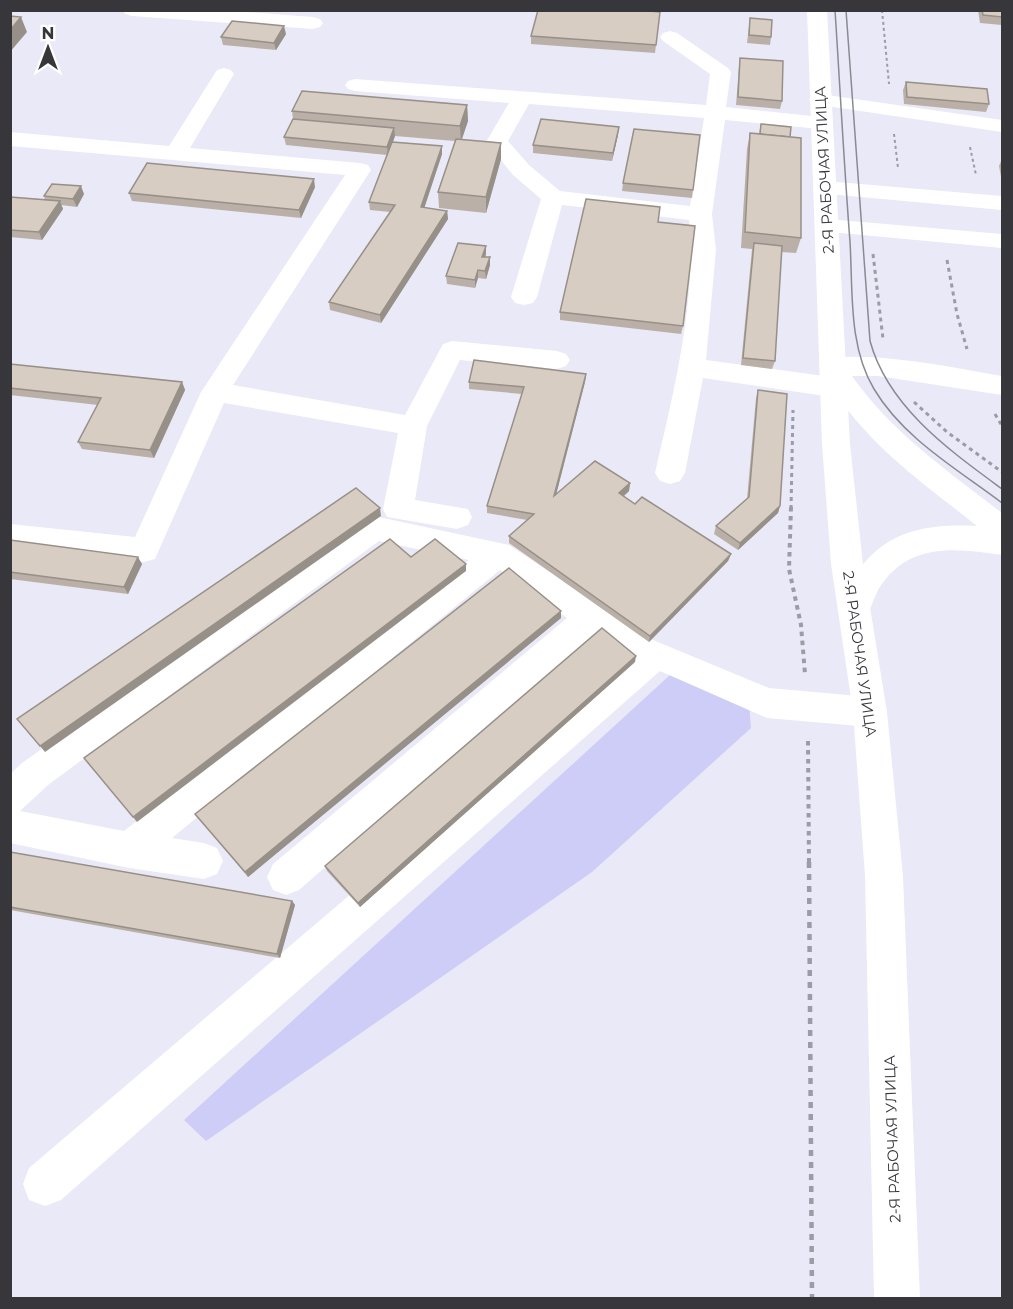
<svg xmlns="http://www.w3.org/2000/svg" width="1013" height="1309" font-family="Montserrat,sans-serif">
	<rect width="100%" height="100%" fill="#e9e9f7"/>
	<path fill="#cdcdf7" d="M670,675L749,703L751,728L592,872L206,1141L184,1120Z"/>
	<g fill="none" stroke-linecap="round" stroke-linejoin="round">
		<g stroke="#9c9ca6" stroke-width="2" stroke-dasharray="3 3" stroke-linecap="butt">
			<path d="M882,10L889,84"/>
			<path d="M894,134L898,168"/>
			<path d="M970,147L976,175"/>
		</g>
		<g stroke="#9c9ca6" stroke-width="3" stroke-dasharray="4 4" stroke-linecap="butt">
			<path d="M873,254L883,339"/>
			<path d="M947,260L957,314L967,349"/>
			<path d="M914,402L947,432L1002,472"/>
			<path d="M995,414L1002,426"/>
			<path d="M791,509L793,410"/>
		</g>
		<g stroke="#9c9ca6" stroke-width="4" stroke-dasharray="4.5 4.5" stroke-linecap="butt">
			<path d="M791,507L789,569L801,625L805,674"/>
			<path d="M808,741L809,864"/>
		</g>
		<path stroke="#9c9ca6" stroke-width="4.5" stroke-dasharray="6 6" stroke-linecap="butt" d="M809,862L812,1298"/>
		<g fill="#fff" fill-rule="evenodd">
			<path d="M123,10H219L313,17L320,19L323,23L320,27L313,29L132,16L125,14Z"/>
			<path d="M670,31L677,33L728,68L731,72L726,107L821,117L829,118L832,123L829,128L821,129L725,120L712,214L716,250L706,360L824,376L819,367L823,360C864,349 957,368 1002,376V395L878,376H852C892,433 948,471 1002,513V555C955,548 907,542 878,590C873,600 870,611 865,620L854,624L843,620L838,611C864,542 904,522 977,526C927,486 873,449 837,395L832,397L703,378L685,473L680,481L670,484L660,481L655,473C673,395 697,300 689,220L562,205L537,297L533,303L524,305L515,303L511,297L541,199L513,175L486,142L509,103L355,91L348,89L345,85L348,81L355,79L706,105L710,74L663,41L660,37L663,33ZM529,104L704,118L690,206L560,191L529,165L508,141Z"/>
			<path d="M224,68L231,70L234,74L190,148L360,163L368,165L371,170L233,385L405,415L443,344L452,341L557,351L566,354L570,360L566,366L557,369L460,360L427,426L415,500L468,509L472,517L468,525L457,529L387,517L383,509L398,433L224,403L155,559L144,562L10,548V524L135,537L201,392L345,175L10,146V132L169,146L217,70Z"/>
			<path d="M820,94L1002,120V132L813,104L809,100L813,96Z"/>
			<path d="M825,181L1002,196V210L817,193L814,188L817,183Z"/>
			<path d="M827,219L1002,234V248L819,231L815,226L819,221Z"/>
			<path d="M374,516L509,545L653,640L769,688L870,697L882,701L887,712L882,723L870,727L767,718L660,671L61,1200L45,1206L29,1200L23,1184L29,1168L628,658L593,635L299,890L286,895L273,890L267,877L273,864L567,618L500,570L172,838L204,843L217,848L223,861L217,874L204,879L129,868L10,843V774L22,763L363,520ZM379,541L469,560L124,831L20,811L48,785Z"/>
		</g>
		<path fill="#fff" fill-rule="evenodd" d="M807,10H827L850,444L863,564L887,712L903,876L920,1298H874L865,876L853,712L831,564L822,444Z"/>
		<g stroke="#8a8a93" stroke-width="1.5">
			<path d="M835,10C840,87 844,164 850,242C853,289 848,346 874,389C903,438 957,469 1002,503"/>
			<path d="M846,10L870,341C888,407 949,450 1002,489"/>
		</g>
	</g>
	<g fill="#bab0a8">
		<path d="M978,10H1002V25L980,23Z"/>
		<path d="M660,12L655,53L531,44V36Z"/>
		<path d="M750,18L771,37L770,45L747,43Z"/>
		<path d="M286,34L276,50L223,45L221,37Z"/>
		<path d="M740,58L782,101L780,109L736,105L739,66Z"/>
		<path d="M906,82L989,104L986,112L904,104L903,90Z"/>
		<path d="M467,105L468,121L461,140L501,143V159L486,213L439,208L438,192L455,141L395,136L393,142L442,146V154L424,208L447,211L448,219L381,323L330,310L329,302L390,212L370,210L369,202L387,155L286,145L284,137L293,119L292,111Z"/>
		<path d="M761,124L790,137L801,238L796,253L781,252L775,361L772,369L741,365L752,249L741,248L747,149L750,133L759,134Z"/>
		<path d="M618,135L612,161L533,153V145Z"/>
		<path d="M1002,159V182L999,166Z"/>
		<path d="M623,183L693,190L692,198L622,191Z"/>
		<path d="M315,187L301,218L132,201L129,193Z"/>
		<path d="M84,194L77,207L61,205L63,209L42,240L10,237V197L45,200L44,196Z"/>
		<path d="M658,222L683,326L681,334L560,320V312Z"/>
		<path d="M486,254L485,257L490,265L486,279L478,278L475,288L447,284L446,276Z"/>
		<path d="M10,364L182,382L185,390L154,458L82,449L78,442L98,405L10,395Z"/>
		<path d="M586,374L585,382L556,494L630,483L629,491L624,496L635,504L731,554L728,561L649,642L509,543V536L527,520L487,513V506L522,394L469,389V382Z"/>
		<path d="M758,390L780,506L778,513L738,550L714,534L716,526L747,499L756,398Z"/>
		<path d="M10,540L142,564L128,594L10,579Z"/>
		<path d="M561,611V618L248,877L195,814Z"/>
		<path d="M635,662L360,907L327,871L325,866Z"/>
		<path d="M10,852L292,901L295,905L280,958L10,910Z"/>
	</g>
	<g fill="#979088">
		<path d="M21,17L27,32L10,52V30Z"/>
		<path d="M284,26L286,34L276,50L274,43Z"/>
		<path d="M467,105L468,121L461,142L460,126Z"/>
		<path d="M619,127L618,135L612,161L613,153Z"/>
		<path d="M394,128L395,136L388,155L387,147Z"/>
		<path d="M501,143V159L486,213V197Z"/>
		<path d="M442,146V154L422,215L421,207Z"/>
		<path d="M314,179L315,187L301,218L299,210Z"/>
		<path d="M81,186L84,194L77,207L73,199Z"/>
		<path d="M60,201L63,209L42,240L39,232Z"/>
		<path d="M447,211L448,219L381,323L380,315Z"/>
		<path d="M486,246V254L483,264L482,257Z"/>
		<path d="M490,257V265L486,279L485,271Z"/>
		<path d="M478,270V278L475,288V280Z"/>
		<path d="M586,374L585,382L554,503V496Z"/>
		<path d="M182,382L185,390L154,458L150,450Z"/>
		<path d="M630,483L629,491L618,501L619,493Z"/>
		<path d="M780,506L778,513L738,550L740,543Z"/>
		<path d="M380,508L381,516L45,752L40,746Z"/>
		<path d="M731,554L728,561L649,642L650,636Z"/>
		<path d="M138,557L142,564L128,594L124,587Z"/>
		<path d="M466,564V571L137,822L133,817Z"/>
		<path d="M561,611V618L248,877L245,872Z"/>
		<path d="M636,656L635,662L360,907L358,903Z"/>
		<path d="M292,901L295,905L280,958L277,954Z"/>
	</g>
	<g fill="#d8cdc3" stroke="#979088" stroke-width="1.5">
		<path d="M538,10H638L660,12L656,45L531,36Z"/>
		<path d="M982,10H1002V17L983,15Z"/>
		<path d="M10,16L21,17L10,30Z"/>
		<path d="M750,18L772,20L771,37L749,35Z"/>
		<path d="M232,21L284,26L274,43L221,37Z"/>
		<path d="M740,58L783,61L782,101L738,97Z"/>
		<path d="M906,82L987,89L989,104L907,97Z"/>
		<path d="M302,91L467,105L460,126L292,111Z"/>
		<path d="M293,119L394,128L387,147L284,137Z"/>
		<path d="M541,119L619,127L613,153L533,145Z"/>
		<path d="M761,124L791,127L790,137L760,134Z"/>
		<path d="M634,129L700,135L693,190L623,183Z"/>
		<path d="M750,133L801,138V238L745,232Z"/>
		<path d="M456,139L501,143L486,197L438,192Z"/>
		<path d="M392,142L442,146L421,207L447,211L380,315L329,302L395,205L369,202Z"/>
		<path d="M147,163L314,179L299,210L129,193Z"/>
		<path d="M52,184L81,186L73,199L44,196Z"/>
		<path d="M10,197L60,201L39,232L10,230Z"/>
		<path d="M586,199L660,207L658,222L695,226L683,326L560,312Z"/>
		<path d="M458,243L486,246L482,257H490L485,271L478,270L475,280L446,276Z"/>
		<path d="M754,243L782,246L775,361L743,358Z"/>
		<path d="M474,360L586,374L554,496L595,461L630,483L619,493L635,504L642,497L731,554L650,636L509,536L534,514L487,506L524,387L469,382Z"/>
		<path d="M10,364L182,382L150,450L78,442L101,398L10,388Z"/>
		<path d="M758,390L787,394L780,506L740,543L716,526L749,497Z"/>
		<path d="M356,488L380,508L40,746L17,719Z"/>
		<path d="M390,539L411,557L435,539L466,564L133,817L84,758Z"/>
		<path d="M10,540L138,557L124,587L10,572Z"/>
		<path d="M509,568L561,611L245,872L195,814Z"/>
		<path d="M602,628L636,656L358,903L325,866Z"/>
		<path d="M10,852L292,901L277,954L10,907Z"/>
	</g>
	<g text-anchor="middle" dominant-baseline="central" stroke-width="4.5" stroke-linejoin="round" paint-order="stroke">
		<g font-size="15" fill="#36363b" stroke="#fff">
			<text transform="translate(824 170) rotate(-93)">2-Я РАБОЧАЯ УЛИЦА</text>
			<text transform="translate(860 654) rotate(82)">2-Я РАБОЧАЯ УЛИЦА</text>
			<text transform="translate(892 1139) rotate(-92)">2-Я РАБОЧАЯ УЛИЦА</text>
		</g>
	</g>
	<rect width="1013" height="1309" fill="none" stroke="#36363b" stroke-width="24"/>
	<g transform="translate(48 48)" stroke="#ffffff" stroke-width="4.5" paint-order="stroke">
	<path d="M0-4.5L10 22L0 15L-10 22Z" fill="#36363b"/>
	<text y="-9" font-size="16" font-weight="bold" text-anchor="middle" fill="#36363b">N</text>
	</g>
</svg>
